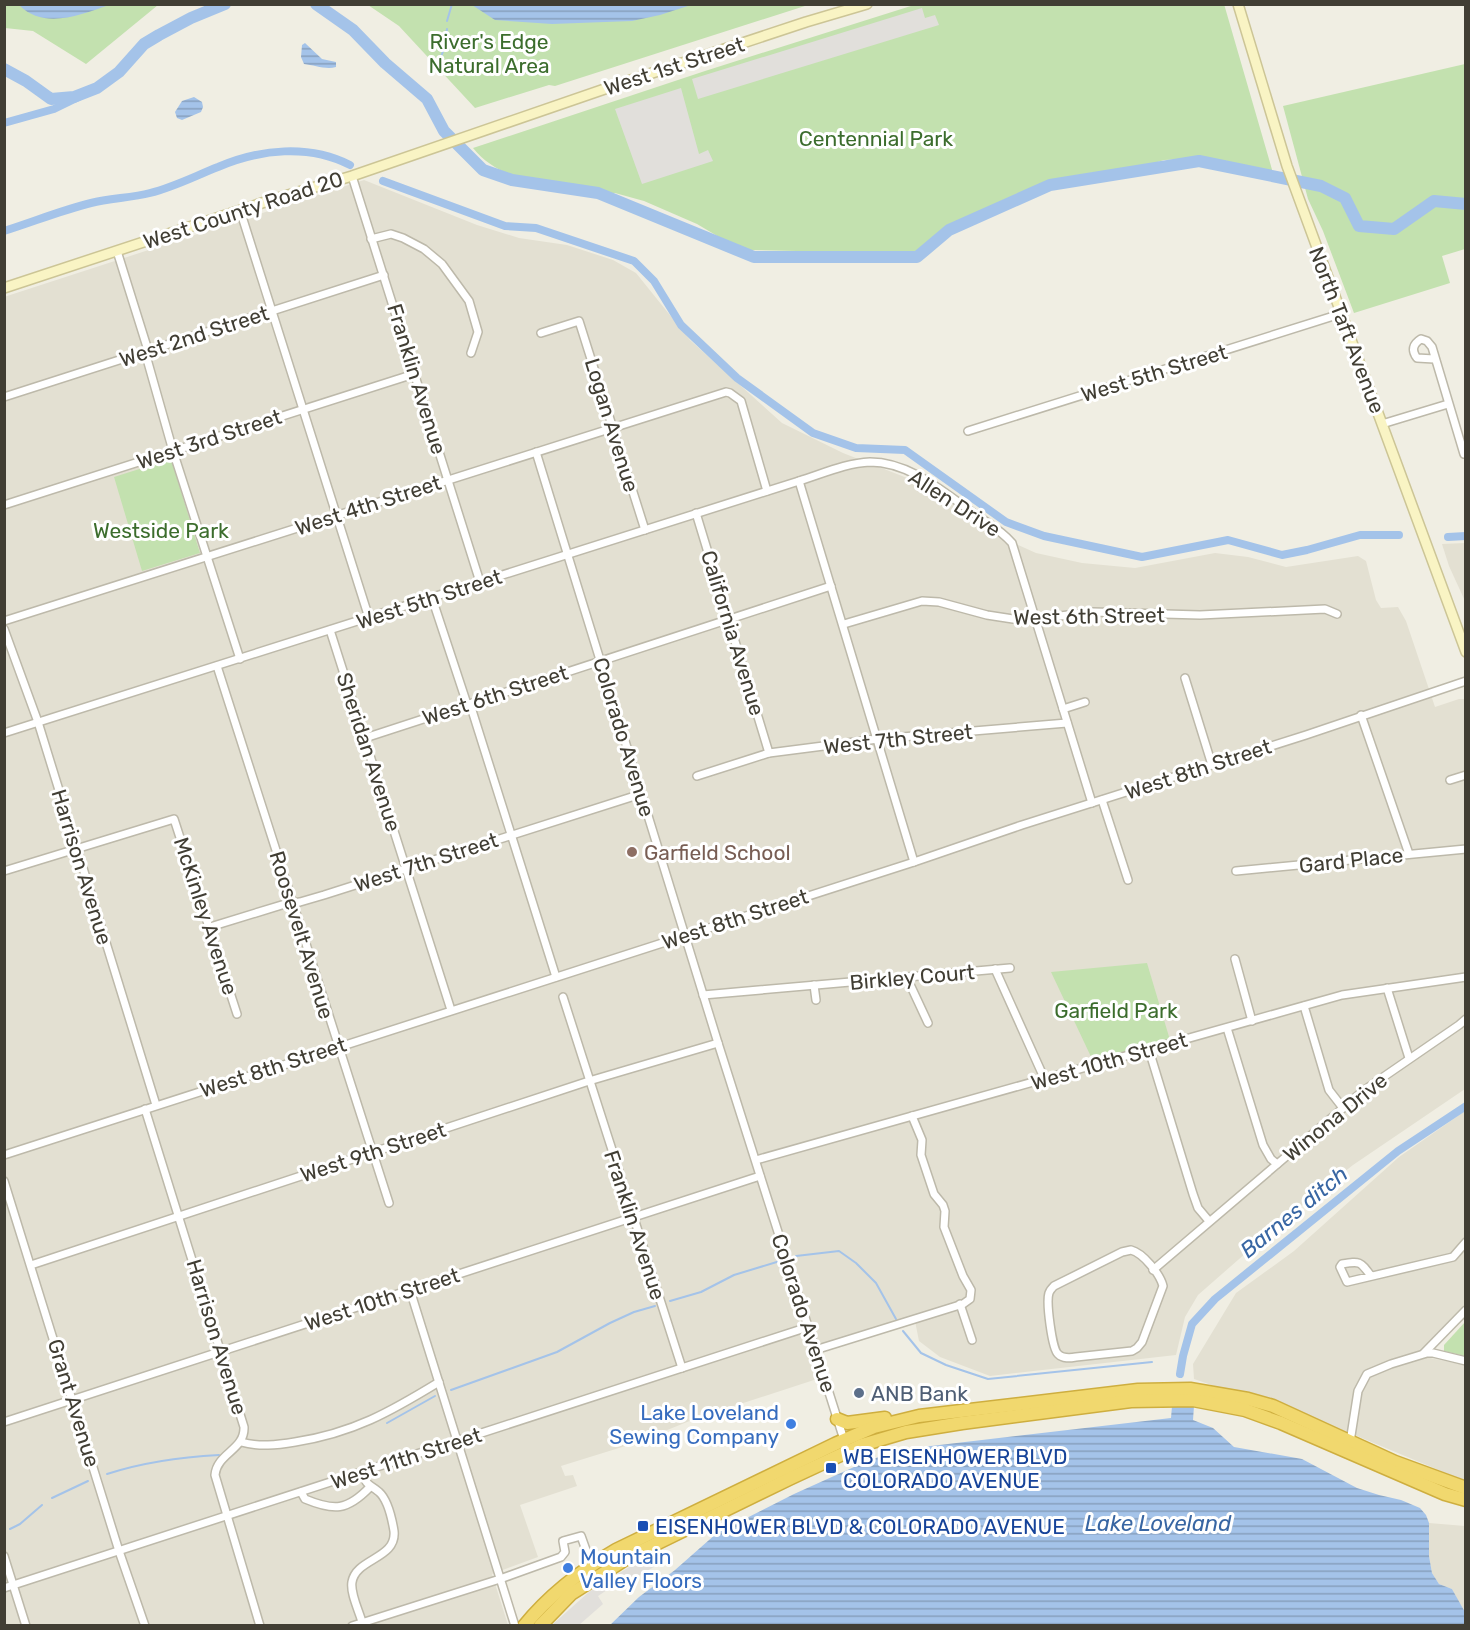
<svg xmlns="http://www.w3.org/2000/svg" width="1470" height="1630" font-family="Rubik,sans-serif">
	<defs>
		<pattern id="water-rules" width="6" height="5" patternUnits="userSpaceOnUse" patternTransform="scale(1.5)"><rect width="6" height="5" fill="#a4c3e9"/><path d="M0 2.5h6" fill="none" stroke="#87a0be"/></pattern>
	</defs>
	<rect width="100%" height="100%" fill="#f0eee3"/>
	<g fill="#e3e0d2">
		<path d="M364,180L477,225L519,238L567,245L613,260L636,273L690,340L782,423L843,453L920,483L1007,540L1036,553L1082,563L1135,568L1215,553L1248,557L1286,567L1358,556L1366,561L1376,600L1381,608L1398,607L1406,621L1435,707L1459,699H1465V1089L1353,1165L1287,1217L1198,1295L1185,1317L1176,1355L990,1376L940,1357L919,1341L914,1316L808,1348L817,1379L697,1418L635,1443L561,1466L565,1476L573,1475L577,1486L520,1505L538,1557L492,1574L508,1625H5L4,297Z"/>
		<path d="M1465,543H1466L1465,601L1449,566L1442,544Z"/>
		<path d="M1465,1111V1306L1424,1348L1430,1358L1465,1365V1481L1345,1431L1194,1379L1193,1364L1236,1293L1294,1251L1399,1157Z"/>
		<path d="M1429,1523L1465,1526V1614L1452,1589L1439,1584L1432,1573L1429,1556Z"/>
	</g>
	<g fill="#c3e1af">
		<path d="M1224,4L1273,173L1206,158L1164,160L1145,166L1090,173L1046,184L1003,200L943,230L926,246L914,252L890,253L749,250L724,240L697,224L644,201L615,193L604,194L595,191C552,184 502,184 473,148L705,71L914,5Z"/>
		<path d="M4,5H158L86,64L33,31L5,28Z"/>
		<path d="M368,5H808L555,86L549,85L475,108L399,26Z"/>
		<path d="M1465,64V249L1442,256L1450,283L1354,313L1323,231L1308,199L1283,106Z"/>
		<path d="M171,459L200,553L142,571L114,477Z"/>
		<path d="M1147,963L1170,1040L1093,1061L1051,972Z"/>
		<path d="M1465,1322V1356L1444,1351V1345Z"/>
	</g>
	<g fill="#e1dfdb">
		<path d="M922,8L925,18L935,15L939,25L698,99L692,79Z"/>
		<path d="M681,88L699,154L708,150L713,161L642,184L615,109Z"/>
		<path d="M647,1556L659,1564L631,1580L625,1578L598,1596L603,1604L579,1625H552L589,1592Z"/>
	</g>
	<g fill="url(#water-rules)">
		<path d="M19,5H109C80,15 44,30 19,5Z"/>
		<path d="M472,5H691L660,15L632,21L552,24L495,20Z"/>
		<path d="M305,43L322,59L336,62V67C326,70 314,65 304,64L301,57L302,45Z"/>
		<path d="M194,97L202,102L203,107L201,112L182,120L177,118L175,112L182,101Z"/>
		<path d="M1172,1406H1194L1193,1420L1213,1428L1234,1447L1302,1459L1357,1488L1379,1495L1401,1500L1420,1508L1426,1515L1429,1523V1556L1432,1573L1439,1584L1452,1589L1466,1614L1465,1626H609L639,1597L675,1570L717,1533L794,1494L854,1467L888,1453L914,1448L1171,1418Z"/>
	</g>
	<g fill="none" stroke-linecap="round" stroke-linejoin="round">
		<g stroke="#a4c3e9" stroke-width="2">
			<path d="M447,21L452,4"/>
			<path d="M436,69L444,49L447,29"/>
			<path d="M796,1256L839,1251L856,1263L876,1283L896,1319"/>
			<path d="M670,1301L701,1292L734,1275L780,1261"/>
			<path d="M903,1331L921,1353L946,1365L988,1379L1152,1362"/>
			<path d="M451,1390L557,1352L610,1323L634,1312L655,1306"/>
			<path d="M387,1423L435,1396"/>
			<path d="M107,1474C144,1462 181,1457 219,1455"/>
			<path d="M52,1498L88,1481"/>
			<path d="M10,1529L20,1524L42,1505"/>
		</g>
		<g stroke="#a4c3e9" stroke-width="8">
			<path d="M4,123L54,109L97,88"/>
			<path d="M383,181L505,226L536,228L634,261L654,281L681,325L737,378L813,433L856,448L905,450L1006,522L1044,536L1142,557L1228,540L1282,555L1307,550L1360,535H1399"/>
			<path d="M4,231C33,222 62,210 91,203C110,198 131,198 150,193C174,187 195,176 218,167C260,149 309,144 350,165"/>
			<path d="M1448,537L1466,536"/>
			<path d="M1180,1374L1183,1356L1192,1324L1215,1299L1398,1151L1466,1106"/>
		</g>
		<g stroke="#a4c3e9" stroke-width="12">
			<path d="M316,4L353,30L385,63L427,99L444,131L483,170L512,180L598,193L754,257H917L949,230L1050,185L1199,161L1321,186L1345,198L1359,226L1394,229L1434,201L1466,204"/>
			<path d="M4,69L26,81L51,99L74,97L97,88L119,72L144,44L159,35L191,18L225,4"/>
		</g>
		<defs>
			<g id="street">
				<path d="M352,176L480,582"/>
				<path d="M240,210L369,618"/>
				<path d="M371,239L391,234L403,238L424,249L442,264L469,301L478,332L471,353"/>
				<path d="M117,251L147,347V359L173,451L240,659"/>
				<path d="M541,333L579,321L645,530"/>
				<path d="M1434,359L1417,358C1411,350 1413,344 1421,339L1427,341L1432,347L1464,454"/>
				<path d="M4,397L384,275"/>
				<path d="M1382,424L1448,404"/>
				<path d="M968,431L1340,314"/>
				<path d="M536,452L718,1043L845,1443"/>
				<path d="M799,481L914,862"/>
				<path d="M4,505L414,374"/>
				<path d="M696,513L769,753"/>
				<path d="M432,598L467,704"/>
				<path d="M4,621L726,392L730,393L741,401L767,491"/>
				<path d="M844,624L922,601L939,602L987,615L1013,619H1035L1093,612L1200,615L1325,609L1337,614"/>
				<path d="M4,629L38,722L156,1105"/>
				<path d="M330,630L451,1010"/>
				<path d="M217,666L389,1203"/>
				<path d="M1185,678L1212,765"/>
				<path d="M470,704L556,977"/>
				<path d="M1063,709L1085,702"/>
				<path d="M1361,715L1409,854"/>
				<path d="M4,733L799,481C822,474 846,463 870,462C909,462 942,491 972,512C986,522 1001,530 1012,543L1092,803"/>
				<path d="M365,738L831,586"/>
				<path d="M697,776L769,753L878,739L1067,723"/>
				<path d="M1450,780L1466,775"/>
				<path d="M1102,800L1128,880"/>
				<path d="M4,871L174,819L237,1014"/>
				<path d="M1236,871L1466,849"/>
				<path d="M210,927L285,904L300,902L324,895L641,794"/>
				<path d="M1235,959L1252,1021"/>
				<path d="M995,969L1045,1080"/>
				<path d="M907,978L928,1023"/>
				<path d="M814,985L816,1000"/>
				<path d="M1387,988L1409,1058"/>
				<path d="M703,995L1010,968"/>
				<path d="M563,997L682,1368"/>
				<path d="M1304,1006L1329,1090L1343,1108"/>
				<path d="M1227,1028L1263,1145L1271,1159L1277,1164"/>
				<path d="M1149,1050L1193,1194L1198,1208L1209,1221"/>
				<path d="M145,1109L244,1427C245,1450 217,1453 215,1475L260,1626"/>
				<path d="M4,1155L914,862L1022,825L1306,735L1466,681"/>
				<path d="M756,1160L1342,995L1466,977"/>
				<path d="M4,1181L119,1551L145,1626"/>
				<path d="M1131,1250C1143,1253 1160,1274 1163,1286L1142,1342L1137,1348L1132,1351L1076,1357C1070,1358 1063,1359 1058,1354C1052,1349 1046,1302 1049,1293C1050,1290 1052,1288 1054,1286L1122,1252Z"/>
				<path d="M31,1265L589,1081L718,1043"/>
				<path d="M1153,1270L1363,1091L1459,1025L1466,1019"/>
				<path d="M1371,1276C1360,1261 1360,1261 1342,1264L1340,1267L1347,1282L1453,1257L1466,1242"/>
				<path d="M410,1290L515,1626"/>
				<path d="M960,1304L972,1340"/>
				<path d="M815,1350L963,1304L970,1299L971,1290L963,1276L944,1227L945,1211L943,1205L934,1194L921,1155L922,1140L912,1116"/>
				<path d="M1424,1353L1466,1310"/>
				<path d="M4,1422L760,1176"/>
				<path d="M241,1442C259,1447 277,1445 295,1442C353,1433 390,1412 439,1382"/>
				<path d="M1350,1442L1358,1391L1367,1374L1391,1364L1427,1353H1433L1466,1361"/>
				<path d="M301,1492L305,1499C334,1511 347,1511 370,1487"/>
				<path d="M4,1556L26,1626"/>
				<path d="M4,1588L808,1327"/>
				<path d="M362,1622C359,1611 350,1593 352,1582C356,1558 397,1559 394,1531C392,1519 388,1500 379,1492C367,1482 368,1488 362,1472"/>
				<path d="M352,1626L500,1579L561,1557L565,1552L563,1541L581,1536L591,1564"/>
			</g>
			<g id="secondary">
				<path d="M1238,4L1287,166L1466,652"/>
				<path d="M4,288L268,201L352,176L625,82L806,22L867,4"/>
			</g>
			<g id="highway">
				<path d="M837,1419L847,1423L885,1418"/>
				<path d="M524,1626C550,1594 580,1571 616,1550L835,1444L874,1427L919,1416L1138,1390L1190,1389L1248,1399L1273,1406L1395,1462L1466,1488"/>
				<path d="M540,1626L571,1594L629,1557L791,1478L862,1445L906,1432L962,1423L1131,1401L1193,1400L1245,1410L1281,1423L1445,1494L1466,1500"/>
			</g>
		</defs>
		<use href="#street" stroke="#bdb9aa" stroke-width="10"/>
		<use href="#secondary" stroke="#ccc596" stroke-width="12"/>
		<use href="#highway" stroke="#ceae3f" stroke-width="15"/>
		<use href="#street" stroke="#fff" stroke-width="7"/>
		<use href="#secondary" stroke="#f9f4c4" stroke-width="9"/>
		<use href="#highway" stroke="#f1d86e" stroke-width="12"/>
	</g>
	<circle fill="#8d6e63" stroke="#fff" stroke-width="2" cx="632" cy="852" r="6"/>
	<circle fill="#5c6f8a" stroke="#fff" stroke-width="2" cx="859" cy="1393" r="6"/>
	<g fill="#3f7fe0" stroke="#fff" stroke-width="2">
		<circle cx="791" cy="1424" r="6"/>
		<circle cx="568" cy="1568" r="6"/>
	</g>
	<g fill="#1a4fb4" stroke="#fff" stroke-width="2">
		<rect x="825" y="1462" width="12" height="12" rx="3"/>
		<rect x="637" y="1520" width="12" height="12" rx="3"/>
	</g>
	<g text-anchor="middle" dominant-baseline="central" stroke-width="6" stroke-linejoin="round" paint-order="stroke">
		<g font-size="21" fill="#3c6d2d" stroke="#fff">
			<text x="489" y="41">River's Edge<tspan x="489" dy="24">Natural Area</tspan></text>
			<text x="876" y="138">Centennial Park</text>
			<text x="161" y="530">Westside Park</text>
			<text x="1116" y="1010">Garfield Park</text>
		</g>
		<g font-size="21" fill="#413e34" stroke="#fff">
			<text transform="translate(674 66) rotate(-18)">West 1st Street</text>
			<text transform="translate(243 210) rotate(-18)">West County Road 20</text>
			<text transform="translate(1347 330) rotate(69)">North Taft Avenue</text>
			<text transform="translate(194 336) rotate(-18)">West 2nd Street</text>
			<text transform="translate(1154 373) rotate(-17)">West 5th Street</text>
			<text transform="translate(417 379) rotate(73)">Franklin Avenue</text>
			<text transform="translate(612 425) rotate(73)">Logan Avenue</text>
			<text transform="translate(209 439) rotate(-18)">West 3rd Street</text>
			<text transform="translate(955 503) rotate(33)">Allen Drive</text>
			<text transform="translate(368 505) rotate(-18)">West 4th Street</text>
			<text transform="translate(429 599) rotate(-18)">West 5th Street</text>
			<text transform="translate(1089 616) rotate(-1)">West 6th Street</text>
			<text transform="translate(733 633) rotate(73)">California Avenue</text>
			<text transform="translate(495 695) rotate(-18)">West 6th Street</text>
			<text transform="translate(624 737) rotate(73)">Colorado Avenue</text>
			<text transform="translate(898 739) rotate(-6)">West 7th Street</text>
			<text transform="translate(369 752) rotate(72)">Sheridan Avenue</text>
			<text transform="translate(1198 769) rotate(-18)">West 8th Street</text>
			<text transform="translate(1351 860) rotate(-6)">Gard Place</text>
			<text transform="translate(426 862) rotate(-18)">West 7th Street</text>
			<text transform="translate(82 867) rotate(73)">Harrison Avenue</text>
			<text transform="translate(206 916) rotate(72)">McKinley Avenue</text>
			<text transform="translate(735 919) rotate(-18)">West 8th Street</text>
			<text transform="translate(302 935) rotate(73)">Roosevelt Avenue</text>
			<text transform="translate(912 977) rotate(-5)">Birkley Court</text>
			<text transform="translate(1109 1061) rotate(-16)">West 10th Street</text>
			<text transform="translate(273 1067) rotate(-18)">West 8th Street</text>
			<text transform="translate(1335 1117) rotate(-39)">Winona Drive</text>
			<text transform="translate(373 1152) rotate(-18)">West 9th Street</text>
			<text transform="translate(635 1225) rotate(72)">Franklin Avenue</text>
			<text transform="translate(382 1299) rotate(-18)">West 10th Street</text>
			<text transform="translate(804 1313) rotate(72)">Colorado Avenue</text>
			<text transform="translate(217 1337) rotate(73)">Harrison Avenue</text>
			<text transform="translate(74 1403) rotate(73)">Grant Avenue</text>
			<text transform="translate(406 1458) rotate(-18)">West 11th Street</text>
		</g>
		<g font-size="21" fill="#785e54" stroke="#fff" text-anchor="start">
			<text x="644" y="852">Garfield School</text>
		</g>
		<g font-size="21" fill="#4e5e75" stroke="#fff" text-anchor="start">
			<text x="871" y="1393">ANB Bank</text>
		</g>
		<g font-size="21" fill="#366cbe" stroke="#fff" text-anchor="end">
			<text x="779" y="1412">Lake Loveland<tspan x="779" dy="24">Sewing Company</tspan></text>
			<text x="580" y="1556" text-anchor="start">Mountain<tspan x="580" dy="24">Valley Floors</tspan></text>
		</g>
		<g font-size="21" fill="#164399" stroke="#fff" text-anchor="start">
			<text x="843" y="1456">WB EISENHOWER BLVD<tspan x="843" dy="24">COLORADO AVENUE</tspan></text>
			<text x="655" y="1526">EISENHOWER BLVD &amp; COLORADO AVENUE</text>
		</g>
		<g font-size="22" font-style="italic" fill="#3866a3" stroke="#fff">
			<text transform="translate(1294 1212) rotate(-39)">Barnes ditch</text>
			<text x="1158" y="1523">Lake Loveland</text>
		</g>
	</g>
	<rect width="1470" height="1630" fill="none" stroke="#413e34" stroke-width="12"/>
</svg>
